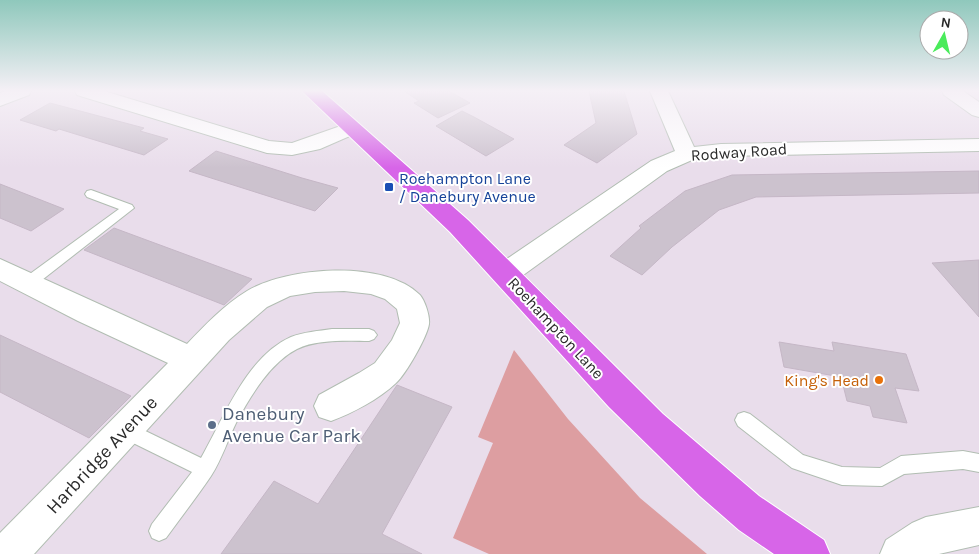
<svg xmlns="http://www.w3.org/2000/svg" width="979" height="554" font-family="Karla,sans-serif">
	<rect width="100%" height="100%" fill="#e9ddeb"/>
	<path fill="#dd9ea1" d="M514,350L568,419L640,498L707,554H489L453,538L493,443L478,437Z"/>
	<g fill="#ccc2ce" stroke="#c5b7c6">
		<path d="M404,91H449L470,103L438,118L414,103L419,101Z"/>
		<path d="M589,91H624L637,134L597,163L564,145L596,123Z"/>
		<path d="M50,103L144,128L140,131L168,139L144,155L59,129L56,131L20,120Z"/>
		<path d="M462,111L474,117L514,139L486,156L436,126Z"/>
		<path d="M216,151L302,178L338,188L315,211L189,171Z"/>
		<path d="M979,171V193L756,197L719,210L672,247L642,275L610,256L641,228L639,226L685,191L732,175Z"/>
		<path d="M0,184L64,209L31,231L0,218Z"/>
		<path d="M114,228L252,279L224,305L84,250Z"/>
		<path d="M979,260V317L932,263Z"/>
		<path d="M0,335L131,396L89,438L0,392Z"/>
		<path d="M779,342L834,351L832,342L906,354L919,391L895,388L907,423L873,417L870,406L847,401L841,377L784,367Z"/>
		<path d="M397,385L452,407L382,534L422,554H221L274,481L318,504Z"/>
	</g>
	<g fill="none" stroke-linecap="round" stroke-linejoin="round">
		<defs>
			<g id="service">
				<path d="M91,190L132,205L134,208L33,287L28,288L23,287L21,283L23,279L119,209L87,197L85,194L87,191Z"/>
				<path d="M332,329H369L374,331L377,335L374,339L369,341C348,341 317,339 297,349C271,362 251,395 237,421C228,439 222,459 211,476C197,497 181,517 166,538L159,541L152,538L149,531L152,524L192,472L119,436L116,430L119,424L125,422L131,424L201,458C224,418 246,357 291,337C303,332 319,331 332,329Z"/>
				<path d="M744,412L750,414L803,455L842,467L880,468L901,456L963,451L979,454V472L963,469L904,474L882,486L842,485L792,468L738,426L735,420L738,414Z"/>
			</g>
			<g id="minor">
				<path d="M6,91H31L29,95L0,106V93Z"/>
				<path d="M75,91H104L269,141L292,143L352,122L359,124L362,128L359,132L320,149L292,155L267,153L77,95Z"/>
				<path d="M650,91H668L694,147L721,144L979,139V151L721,156L692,160L667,171L515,281L505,284L495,281L491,274L495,267L651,161L675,151Z"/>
				<path d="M942,91H963L979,102V117L972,115L944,95Z"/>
				<path d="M0,259L187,344C205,325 224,305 247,291C287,267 384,259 420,295C425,301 430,316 429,324C427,337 406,374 396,383C379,399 353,413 331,421L319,417L314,406L319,395L359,373L375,363L392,340L400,323L397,309L385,299L371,294L344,291L315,292L290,296L267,307L229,340L34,554H0V533L168,363L78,321L0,281Z"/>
			</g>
			<path id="tertiary" d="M979,507V545L939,554H880L886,540L912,523L926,517Z"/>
			<path id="trunk" d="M302,91H322L468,220L663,414L759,496L824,540L830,554H774L739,530L700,496L609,407L450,232Z"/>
		</defs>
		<use href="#service" stroke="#b1bdb2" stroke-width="2"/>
		<use href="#minor" stroke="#b1bdb2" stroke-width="2"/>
		<use href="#tertiary" stroke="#b1bdb2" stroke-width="2"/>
		<use href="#trunk" stroke="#fff" stroke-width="2"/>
		<use href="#service" fill="#fff" fill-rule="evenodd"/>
		<use href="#minor" fill="#fff" fill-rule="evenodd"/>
		<use href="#tertiary" fill="#fff" fill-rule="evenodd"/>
		<use href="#trunk" fill="#d765e8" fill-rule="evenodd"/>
	</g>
	<linearGradient id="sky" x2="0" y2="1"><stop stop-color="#8fc8bc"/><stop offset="0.54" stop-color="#f5f0f6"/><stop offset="1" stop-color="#f5f0f6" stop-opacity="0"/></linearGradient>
	<rect width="979" height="168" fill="url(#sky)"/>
	<rect fill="#1a4fb4" stroke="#fff" stroke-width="2" x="384" y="182" width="10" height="10" rx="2.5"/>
	<circle fill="#e8710a" stroke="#fff" stroke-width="2" cx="879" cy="380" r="5"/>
	<circle fill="#5c6f8a" stroke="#fff" stroke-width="2" cx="212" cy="425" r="5"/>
	<g text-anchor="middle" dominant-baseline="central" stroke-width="4" stroke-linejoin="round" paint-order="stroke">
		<g font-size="16" fill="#2a2a2a" stroke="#fff">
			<text transform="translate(739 152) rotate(-4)">Rodway Road</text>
			<text transform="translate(556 328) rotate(47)">Roehampton Lane</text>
		</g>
		<g font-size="16" fill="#164399" stroke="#fff" text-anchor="start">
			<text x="399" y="178">Roehampton Lane<tspan x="399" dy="18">/ Danebury Avenue</tspan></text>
		</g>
		<g font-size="16" fill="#c56008" stroke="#fff" text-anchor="end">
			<text x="869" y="380">King's Head</text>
		</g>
		<g font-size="19" fill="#4e5e75" stroke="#fff" text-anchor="start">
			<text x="222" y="414">Danebury<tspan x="222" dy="22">Avenue Car Park</tspan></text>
		</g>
		<g font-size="19" fill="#2a2a2a" stroke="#fff">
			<text transform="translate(102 455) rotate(-47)">Harbridge Avenue</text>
		</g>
	</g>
	<g transform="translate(944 35) rotate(8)"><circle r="24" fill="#ffffff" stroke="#aaaaaa"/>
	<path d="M0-4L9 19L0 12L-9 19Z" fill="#4aeb5b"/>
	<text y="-8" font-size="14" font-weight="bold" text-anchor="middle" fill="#2a2a2a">N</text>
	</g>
</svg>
